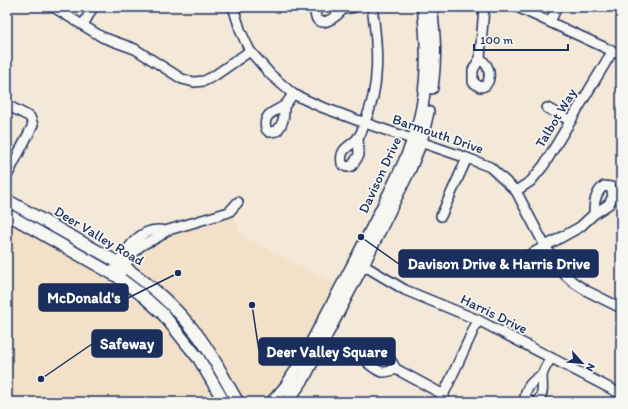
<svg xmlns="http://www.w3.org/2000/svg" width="628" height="409" font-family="Itim,sans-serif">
	<rect width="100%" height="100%" fill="#f4e9d9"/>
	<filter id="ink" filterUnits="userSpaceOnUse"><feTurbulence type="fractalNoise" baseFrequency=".025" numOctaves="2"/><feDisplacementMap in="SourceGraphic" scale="8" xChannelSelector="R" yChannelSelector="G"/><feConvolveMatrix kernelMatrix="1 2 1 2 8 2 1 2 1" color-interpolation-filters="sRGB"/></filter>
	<g filter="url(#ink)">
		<g fill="#f2e0c8">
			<path d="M233,215L241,235L332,282L334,289L304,348L275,393L266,402H246L217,350L196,321L131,263L149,243L169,233Z"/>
			<path d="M7,220L116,285L174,332L210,385L219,402H7Z"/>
		</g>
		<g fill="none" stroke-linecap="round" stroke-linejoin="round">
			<defs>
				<g id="minor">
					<path d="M53,7L102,37L135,49L182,79L194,82L204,81L214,76L250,51"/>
					<path d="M233,7L241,32L250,51L271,75L293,94L319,106L365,123L467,158L490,167L516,191L545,246L560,270L573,282L587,291L621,308"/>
					<path d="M321,7L315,12C316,32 337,17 343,9"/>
					<path d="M339,7L343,9L355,7"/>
					<path d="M517,7L621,55"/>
					<path d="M550,22L557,7"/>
					<path d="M83,25L93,7"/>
					<path d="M480,58C482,60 485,63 487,66C491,74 490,87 480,87L473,82V70L480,58L484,7"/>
					<path d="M7,105L30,117L33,125L7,176"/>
					<path d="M284,106C284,118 284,122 277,131L269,132L266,129C262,112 277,112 285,105C288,102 290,98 293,94"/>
					<path d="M547,108L571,121"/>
					<path d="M358,137L359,155L352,166L347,167L342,164C339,148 349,148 358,138C361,134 363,128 364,124C381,87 378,46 372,7"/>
					<path d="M516,191L531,181L544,165L612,52"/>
					<path d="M441,216L467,158"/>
					<path d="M358,262L405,290L478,320L621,394"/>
					<path d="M504,269L580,227L594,214L609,204L613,196L611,187L604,186C595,193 594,203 594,214"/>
					<path d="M112,273C124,255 138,224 165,231L229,212L238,202"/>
					<path d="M118,277C124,268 130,256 138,248C146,240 158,241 165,231"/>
					<path d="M396,369C383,374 380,373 369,364L372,354L381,353L390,359L396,369L444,395"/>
					<path d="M440,402L478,320"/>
					<path d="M530,402L525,397C526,386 533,380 542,375"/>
					<path d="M536,402C545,395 542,386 542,376C543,370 548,363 551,358"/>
					<path d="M621,402V401"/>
				</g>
				<g id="major">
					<path d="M431,7C435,37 436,58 432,88"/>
					<path d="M7,200L119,263C147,282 175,306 196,333C213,354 224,379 238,402"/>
					<path d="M7,214L118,277L143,296L162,313L199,359L224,402"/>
					<path d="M272,402L286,386L300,364C326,315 353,266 378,216C395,181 415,146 422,107C428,72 427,42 423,7"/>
					<path d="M287,402L304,378L363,265L410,169L421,142L428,112"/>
				</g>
			</defs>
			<use href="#minor" stroke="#1b2f5e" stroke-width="12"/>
			<use href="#major" stroke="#1b2f5e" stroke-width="14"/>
			<use href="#minor" stroke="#f6f6f2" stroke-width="9"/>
			<use href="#major" stroke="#f6f6f2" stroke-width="11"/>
		</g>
	</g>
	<g text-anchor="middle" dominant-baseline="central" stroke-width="3.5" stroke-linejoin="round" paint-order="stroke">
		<g font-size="14" fill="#1b2f5e" stroke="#f6f6f2">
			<text transform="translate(556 118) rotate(-59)">Talbot Way</text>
			<text transform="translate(438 134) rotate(19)">Barmouth Drive</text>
			<text transform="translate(380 175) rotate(-65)">Davison Drive</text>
			<text transform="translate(99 236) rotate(31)">Deer Valley Road</text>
			<text transform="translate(494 314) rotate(26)">Harris Drive</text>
		</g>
	</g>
	<path fill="none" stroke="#1b2f5e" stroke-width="1.5" d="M361 237L399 264M178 273L128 298M41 379L92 344M252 305L259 351"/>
	<g fill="#1b2f5e" stroke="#f6f6f2" stroke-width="1.5">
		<circle cx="361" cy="237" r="4"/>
		<circle cx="178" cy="273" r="4"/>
		<circle cx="41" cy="379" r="4"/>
		<circle cx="252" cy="305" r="4"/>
	</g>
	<g fill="#1b2f5e" stroke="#1b2f5e" stroke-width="1.5">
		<rect x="399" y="250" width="199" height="27" rx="4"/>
		<rect x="39" y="284" width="89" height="27" rx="4"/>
		<rect x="92" y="330" width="70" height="27" rx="4"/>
		<rect x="259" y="338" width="136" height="27" rx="4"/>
	</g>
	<g font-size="15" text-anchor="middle" font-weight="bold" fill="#fff">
		<text x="499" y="269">Davison Drive &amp; Harris Drive</text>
		<text x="84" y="303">McDonald's</text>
		<text x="127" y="349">Safeway</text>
		<text x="327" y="357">Deer Valley Square</text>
	</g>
	<rect width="628" height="409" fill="none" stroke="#f6f6f2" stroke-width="24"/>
	<rect x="12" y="12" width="604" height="385" fill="none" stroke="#1b2f5e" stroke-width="1.5" filter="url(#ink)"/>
	<g transform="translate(582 363) rotate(117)" stroke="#f6f6f2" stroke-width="3" paint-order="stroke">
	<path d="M0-3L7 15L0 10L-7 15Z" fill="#1b2f5e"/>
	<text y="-6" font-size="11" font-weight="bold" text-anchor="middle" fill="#1b2f5e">N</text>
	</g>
	<path d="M474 44v6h94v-6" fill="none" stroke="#1b2f5e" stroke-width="2"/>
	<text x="480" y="44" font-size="12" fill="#1b2f5e" stroke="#f6f6f2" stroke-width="3" paint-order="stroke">100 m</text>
</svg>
